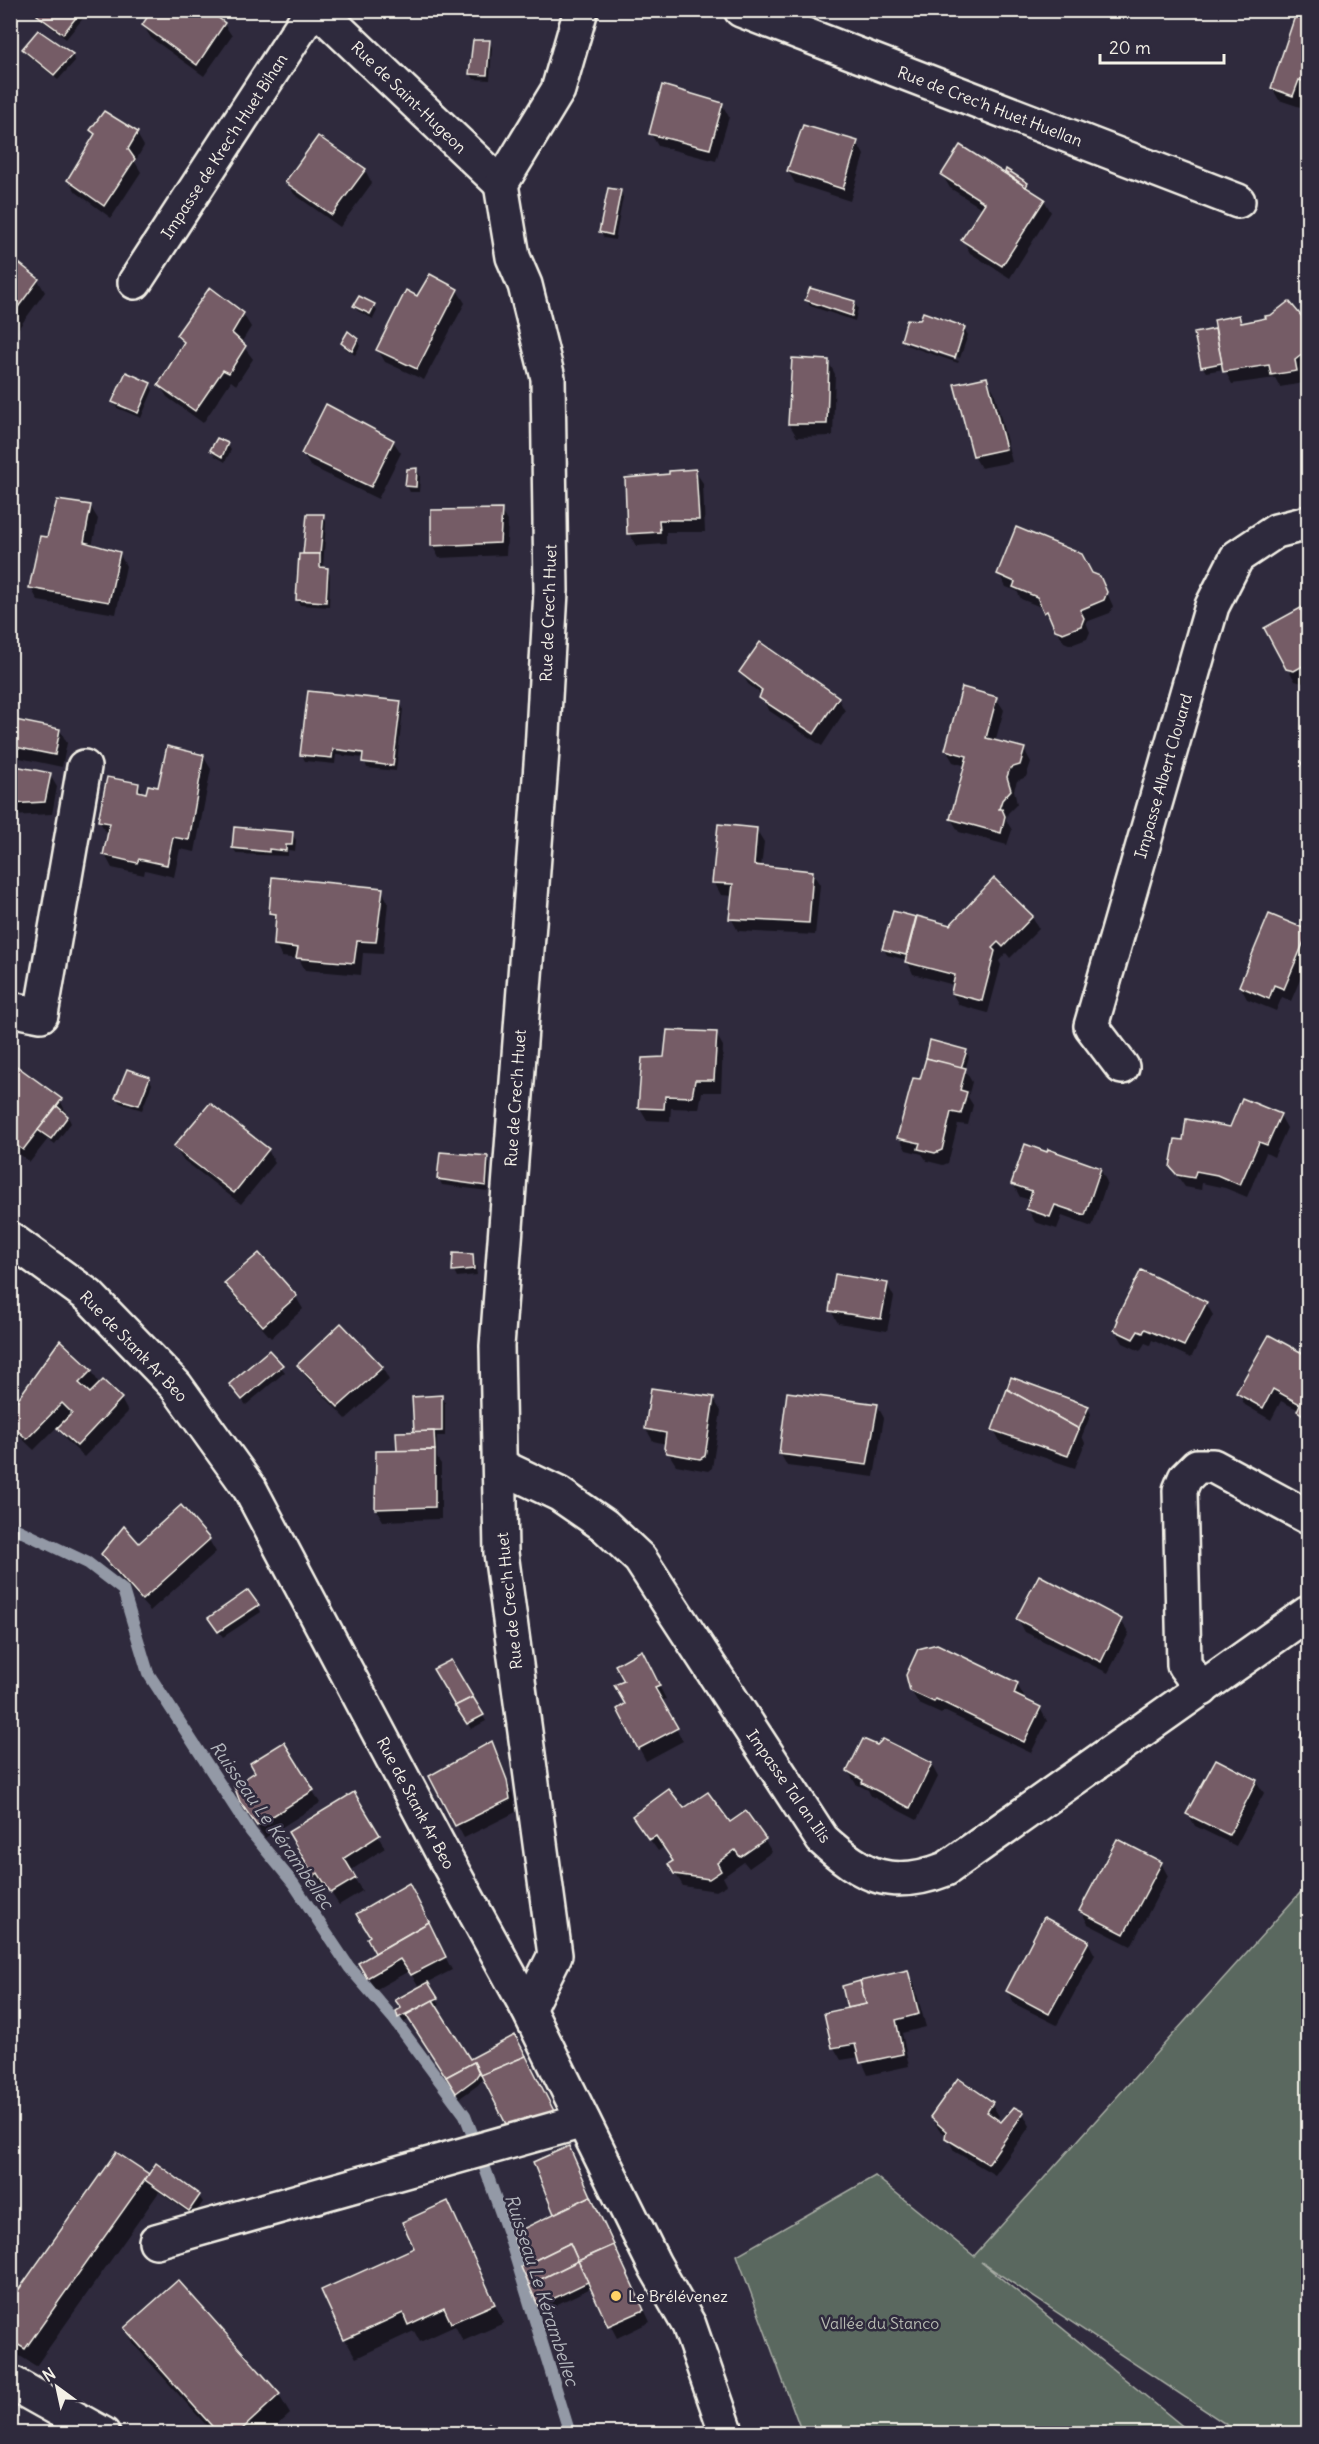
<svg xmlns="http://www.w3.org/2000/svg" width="1319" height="2444" font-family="Delius,sans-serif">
	<rect width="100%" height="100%" fill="#2f2a3d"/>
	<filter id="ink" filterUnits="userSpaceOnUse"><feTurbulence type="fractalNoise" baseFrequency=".0167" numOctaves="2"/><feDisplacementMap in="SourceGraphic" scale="12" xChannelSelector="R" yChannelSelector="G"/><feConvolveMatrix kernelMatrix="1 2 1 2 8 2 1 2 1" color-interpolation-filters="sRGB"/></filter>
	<g filter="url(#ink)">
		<path fill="#5a685f" stroke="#a7aca4" stroke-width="1.5" d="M1308,1884V2433H1239L981,2262L1191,2433H802L737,2255L875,2176L974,2256Z"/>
		<g fill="#0007">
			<path d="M29,10H90L66,39Z"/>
			<path d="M1298,10H1308V92L1305,91L1300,107L1279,100L1272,88Z"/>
			<path d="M224,24L232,36L204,76L151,38L143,25Z"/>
			<path d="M489,41L492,47L490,80L474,79L471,74Z"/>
			<path d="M24,50L72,55L75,61L58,80L27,55Z"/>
			<path d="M722,104L729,117L716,161L658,146L651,134Z"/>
			<path d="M92,130L137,134L144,146L135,162L141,172L111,218L76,192L68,180L95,136Z"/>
			<path d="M857,142L864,155L850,201L795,183L788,171Z"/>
			<path d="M365,170L372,183L340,227L294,194L287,182Z"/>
			<path d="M1006,172L1027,184L1030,190L1044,200L1051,212L1010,278L970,253L963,240L983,209L950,188L943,176L1009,178Z"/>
			<path d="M620,191L623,197L615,240L604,238L601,232Z"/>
			<path d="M10,258L38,280L45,292L10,340Z"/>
			<path d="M457,290L465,303L424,380L385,362L378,350L418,298Z"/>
			<path d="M807,300L854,303L858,308L855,321L810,306Z"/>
			<path d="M1288,303L1308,327V368L1302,373L1303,383L1280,387L1275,378L1232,384L1224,369L1206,372L1202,366L1196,334L1217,330L1238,316L1243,324L1272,317Z"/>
			<path d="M373,305L377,311L373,319L358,311L354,306Z"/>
			<path d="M243,314L251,327L241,343L253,359L236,385L231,381L203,423L167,397L160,385L184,345L178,335Z"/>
			<path d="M964,329L968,335L960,358L905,339V343L959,361L958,363L906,345L902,339Z"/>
			<path d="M357,340L360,346L355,355L346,349L343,343Z"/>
			<path d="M794,360L828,361L835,374L833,436L797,437L789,424Z"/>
			<path d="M986,379L994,391L1012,462L981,468L974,456L956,386Z"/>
			<path d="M150,384L153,390L141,418L117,408L113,402Z"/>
			<path d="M393,441L401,453L378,499L310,466L303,454Z"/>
			<path d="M227,444L231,450L225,462L215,456L211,450Z"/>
			<path d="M417,470L420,476L419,492H410L407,486Z"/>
			<path d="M695,471L703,483L705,532H666V544L636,546L629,533Z"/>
			<path d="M90,506L98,519L92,546L119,553L126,566L116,614L38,601L31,588L48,539Z"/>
			<path d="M501,511L508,523L506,555L439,558L432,545Z"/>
			<path d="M323,516L326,522L323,569H327L330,575L329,607L300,605L297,599L304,555Z"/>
			<path d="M999,574L1092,575L1106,591L1113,606L1110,613L1086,622L1090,632L1087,639L1071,645L1064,642L1043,608L1021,599L1017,591L1006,587Z"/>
			<path d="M1308,606V679L1302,683L1295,681L1266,629Z"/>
			<path d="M741,672L838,698L845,711L822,746L768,710L762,695L748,684Z"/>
			<path d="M996,698L1004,710L995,742L1024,749L1031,762L1026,777L1017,781L1014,790L1017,804L1008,813L1006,820L1012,830L1007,845L959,832L951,819L966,766L953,762L946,750Z"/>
			<path d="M400,703L403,709L396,771L367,768L364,758L336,755L335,764L305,761L302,755Z"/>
			<path d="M10,720L60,730L67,743L62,767L10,756Z"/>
			<path d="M203,756L211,769L195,852L180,849L174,877L145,870L144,875L112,868L105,855L109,834L106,833L99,820L138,784L144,794L159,789Z"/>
			<path d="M10,766L50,775L57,787L52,814L10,816Z"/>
			<path d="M756,829L764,842L761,867L812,872L820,885L815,935L738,931L731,918L733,896L721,895L714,882Z"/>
			<path d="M292,834L296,840L295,851L288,850V856L237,854L233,848Z"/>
			<path d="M381,889L388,902L383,954L363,953L361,975L305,970L299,959L282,957L275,945L277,924L270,912Z"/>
			<path d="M894,913L950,927L1032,917L1039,929L1010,958L1006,953L999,961L1001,965L988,1013L959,1005L952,993L954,985L913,974L907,960L887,955L884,949Z"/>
			<path d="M1270,916L1308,932V961L1291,1001L1282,997L1276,1011L1247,999L1240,986Z"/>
			<path d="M716,1034L723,1046L721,1092H702L699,1109L671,1108L670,1121L647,1120L640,1108L666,1059Z"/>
			<path d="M966,1051L969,1057L965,1070L972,1082L968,1097L973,1105L968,1125L958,1124L948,1163L943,1165L927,1161L922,1154L906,1150L899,1137Z"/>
			<path d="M10,1072L60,1100L71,1123L55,1144L48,1139L30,1162L10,1147Z"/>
			<path d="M149,1078L152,1084L142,1110L120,1103L117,1098Z"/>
			<path d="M1280,1115L1287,1128L1274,1157L1266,1153L1247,1197L1225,1188L1202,1183L1201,1190L1185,1187L1171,1167L1184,1141Z"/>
			<path d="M175,1147L268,1150L275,1163L241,1204L182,1159Z"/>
			<path d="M487,1158L490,1164L488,1191L442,1185L439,1179Z"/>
			<path d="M1100,1169L1107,1182L1092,1227L1062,1216L1057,1229L1035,1222L1028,1209L1031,1200L1020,1197L1013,1184Z"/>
			<path d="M472,1255L475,1261L477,1275L457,1277L454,1271Z"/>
			<path d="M226,1283L296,1297L303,1309L271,1338L233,1295Z"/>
			<path d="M887,1284L894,1297L887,1331L838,1323L831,1311Z"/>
			<path d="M1206,1303L1213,1315L1191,1358L1152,1340L1150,1345L1145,1343L1140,1351L1123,1343L1115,1330Z"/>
			<path d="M1270,1337L1308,1359V1426L1299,1410L1281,1401L1271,1420L1245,1405L1238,1393Z"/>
			<path d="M269,1352L285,1372L246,1405L234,1390Z"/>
			<path d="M299,1365L382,1367L389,1380L346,1419L306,1377Z"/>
			<path d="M91,1370L100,1385L121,1399L128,1412L84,1457L66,1440L58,1426L34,1450L14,1431L10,1425V1413Z"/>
			<path d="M441,1397L445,1402V1436H437V1458L441,1464V1519L383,1521L376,1509L399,1452L416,1433Z"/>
			<path d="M713,1398L721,1411L712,1468L708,1471L676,1465L665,1448L666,1444L653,1441L646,1429Z"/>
			<path d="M877,1405L884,1418L874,1477L787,1466L780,1453Z"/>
			<path d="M1088,1408L1091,1414L1082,1436L1085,1443L1075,1468L1001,1443L994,1430Z"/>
			<path d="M181,1507L209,1540L216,1552L150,1611L110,1567L103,1554L139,1545Z"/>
			<path d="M1039,1578L1121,1621L1129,1633L1108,1673L1025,1632L1018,1619Z"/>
			<path d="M258,1606L261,1612L223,1637L213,1624Z"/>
			<path d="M450,1662L486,1721L471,1729L435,1670Z"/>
			<path d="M648,1665L666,1699L661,1701L683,1741L646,1761L639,1748L627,1705L626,1681Z"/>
			<path d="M1017,1684L1024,1697L1023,1700L1040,1708L1047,1721L1031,1753L944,1711L941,1714L919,1704L911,1691Z"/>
			<path d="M1308,1724V1751L1301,1738Z"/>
			<path d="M492,1743L499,1755L513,1795L516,1812L464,1838L431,1776Z"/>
			<path d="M931,1764L938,1777L917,1820L871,1796L868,1790L856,1784L848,1771Z"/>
			<path d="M1256,1781L1264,1793L1236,1846L1195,1826L1188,1814Z"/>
			<path d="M313,1791L320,1803L265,1838L241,1802Z"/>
			<path d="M353,1794L385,1848L350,1871L362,1891L339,1905L326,1885L323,1887L290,1833Z"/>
			<path d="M684,1810L730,1824L764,1839L772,1852L749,1868L744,1862L723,1877L727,1885L716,1891L683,1886L670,1865L674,1862L664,1847L658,1851L634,1817Z"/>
			<path d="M1161,1863L1168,1876L1131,1946L1088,1924L1081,1911Z"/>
			<path d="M415,1897L452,1970L427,1983L440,2004L435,2007L470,2061L515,2037L478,2085L460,2098L410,2019L403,2023L400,2017L420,1988L409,1971L375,1990L360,1964L377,1954L369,1939Z"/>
			<path d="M1088,1942L1095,1955L1057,2025L1015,2004L1007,1991Z"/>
			<path d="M907,1972L914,1984L926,2027L902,2033L909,2066L868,2075L860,2057L841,2060L834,2048L849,2007Z"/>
			<path d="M991,2103L999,2116L996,2121L1001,2124L1023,2113L1030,2126L995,2175L954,2151L947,2136L939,2130L932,2117Z"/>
			<path d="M569,2148L650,2322L617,2338L591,2288L543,2311L523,2267L527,2266L514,2235L556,2215Z"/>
			<path d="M116,2154L149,2176L199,2196L203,2202L193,2216L159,2192L36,2366L10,2350V2304Z"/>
			<path d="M447,2203L504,2323L463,2341L455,2326L420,2342L414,2331L356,2358L345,2339L416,2248Z"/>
			<path d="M178,2283L279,2395L290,2414L268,2434H214L136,2347L125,2329Z"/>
		</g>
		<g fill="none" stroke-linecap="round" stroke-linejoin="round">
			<g stroke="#9399a6" stroke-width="12">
				<path d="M10,1526L88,1563L123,1590L148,1673L251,1832L293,1883L349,1967L393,2018L465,2115L475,2141"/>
				<path d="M481,2157L509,2236L570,2434"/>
			</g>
		</g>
		<g fill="#745c66" stroke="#f4f1e8" stroke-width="1.5">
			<path d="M40,10H82L63,34L37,15Z"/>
			<path d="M152,10H208L225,23L197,65L142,25Z"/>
			<path d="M1297,10H1308V83L1299,80L1293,96L1271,88Z"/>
			<path d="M38,30L73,54L54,75L22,49Z"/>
			<path d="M473,40H490L487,75L469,74Z"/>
			<path d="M662,85L723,103L710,149L649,134Z"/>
			<path d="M104,111L138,132L128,149L135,159L104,206L67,180L95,134L90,130Z"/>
			<path d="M803,125L858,141L843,189L787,171Z"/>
			<path d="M318,136L366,169L332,215L285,182Z"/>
			<path d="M960,145L1045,199L1002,266L961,240L985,203L941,175Z"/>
			<path d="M1006,169L1028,183L1026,187L1005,172Z"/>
			<path d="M608,188L621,190L612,235L599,232Z"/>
			<path d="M10,256L39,279L10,318Z"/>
			<path d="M430,274L458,289L417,369L376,350L406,290L417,296Z"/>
			<path d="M210,287L244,313L232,333L246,346L229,373L223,370L195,411L158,385L184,342L176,335Z"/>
			<path d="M810,288L855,301L852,316L805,300Z"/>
			<path d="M359,296L375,304L370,314L353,306Z"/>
			<path d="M1289,301L1308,324V350L1295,360L1297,371L1271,375L1269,365L1223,372L1214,320L1239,315L1241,323L1266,318L1265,316L1271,315Z"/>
			<path d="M923,312L965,327L955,358L901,340L907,319L920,320Z"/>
			<path d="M1215,329L1222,363L1201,367L1194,333Z"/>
			<path d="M348,331L358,339L352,351L341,343Z"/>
			<path d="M792,358L829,360L827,424H788Z"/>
			<path d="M126,372L151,383L138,413L112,402Z"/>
			<path d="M987,377L1006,449L973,456L954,384Z"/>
			<path d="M326,404L394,440L371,487L301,454Z"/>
			<path d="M217,438L228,443L222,457L210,450Z"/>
			<path d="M417,468L416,487L405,486L407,469Z"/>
			<path d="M696,469L699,520H659L660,532L627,534L625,478L669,474V471Z"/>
			<path d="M57,500L91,505L84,542L120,552L109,602L29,588L40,536L47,537Z"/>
			<path d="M502,509L500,543L431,546V510Z"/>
			<path d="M307,514H324L320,554H303Z"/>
			<path d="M1016,527L1082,554L1092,573L1100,576L1107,592L1104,600L1080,610L1084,618L1081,626L1063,633L1055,630L1047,611L1044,613L1037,597L1013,587L1015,582L997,574Z"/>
			<path d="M299,554H320V567L328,568L326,602L296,600Z"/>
			<path d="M1308,604V663L1294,671L1286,669L1264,628Z"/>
			<path d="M760,642L839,697L814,734L759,698L762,690L739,672Z"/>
			<path d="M962,687L997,697L986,738L1025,748L1020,765L1010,768L1007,777L1011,790L1002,800L999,809H1002L1005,816L1001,833L950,819L967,756L945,750Z"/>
			<path d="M308,691L401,701L393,766L362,762L363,753L333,749L332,758L300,755Z"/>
			<path d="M10,719L60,729L55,755L10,746Z"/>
			<path d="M167,746L204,755L189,840L173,837L167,865L139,859L137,863L103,855L110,823L98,821L107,777L139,783L138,791L146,793L148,785L158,787Z"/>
			<path d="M1308,757V772L1301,763Z"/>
			<path d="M10,765L51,773L45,802L10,804Z"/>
			<path d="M718,824L757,828L754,865L813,871L809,923L729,919L733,884L712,883Z"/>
			<path d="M234,827L293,832L292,845H286V851L269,849V852L232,848Z"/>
			<path d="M272,877L383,888L376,942L357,941L354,963L296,958L298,948L274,945L276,914L269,913Z"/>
			<path d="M994,878L1033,916L1003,947L998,942L992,948L995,951L982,1001L951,993L955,975L905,962L917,916L950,925Z"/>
			<path d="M893,911L916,917L906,955L882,949Z"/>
			<path d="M1269,914L1308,930V932L1284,989L1274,985L1269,999L1239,986Z"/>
			<path d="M667,1030L717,1032L714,1080H695L692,1097L665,1096L664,1109L638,1108L642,1058L664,1057Z"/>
			<path d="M930,1040L967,1050L961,1068L926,1058Z"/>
			<path d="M926,1058L966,1068L960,1090L967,1092L961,1114L951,1112L942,1150L935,1153L918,1149L920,1143L897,1138L913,1078L920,1079Z"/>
			<path d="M14,1064L62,1099L23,1150L10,1141V1069Z"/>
			<path d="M127,1069L150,1077L139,1105L115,1098Z"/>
			<path d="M1242,1098L1281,1114L1267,1145L1259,1142L1240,1185L1217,1175L1196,1171L1194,1178L1177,1175L1170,1167L1175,1139L1183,1140L1186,1119L1230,1127Z"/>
			<path d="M210,1103L269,1149L234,1193L173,1147Z"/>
			<path d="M57,1106L68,1116L51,1139L38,1130Z"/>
			<path d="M1025,1144L1047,1152L1048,1149L1101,1168L1085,1215L1055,1205L1050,1217L1026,1209L1032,1191L1011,1184Z"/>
			<path d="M440,1152L488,1156L486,1186L437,1179Z"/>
			<path d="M259,1253L297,1296L263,1326L224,1283Z"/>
			<path d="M453,1253L473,1254L474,1269L452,1271Z"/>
			<path d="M1141,1270L1207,1302L1184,1346L1145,1329L1143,1333L1138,1331L1133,1339L1114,1330L1118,1320L1116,1319Z"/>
			<path d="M835,1274L888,1283L881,1319L829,1311Z"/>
			<path d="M341,1323L383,1367L338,1407L297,1365Z"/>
			<path d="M1269,1335L1308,1356V1418L1297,1411L1300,1404L1273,1389L1263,1408L1236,1393Z"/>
			<path d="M60,1340L92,1370L79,1383L90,1393L103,1380L122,1398L77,1446L57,1428L72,1413L62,1403L27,1439L10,1424V1410Z"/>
			<path d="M269,1350L283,1365L242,1400L229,1384Z"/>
			<path d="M1011,1377L1089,1406L1079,1429L1007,1389Z"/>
			<path d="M651,1388L714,1397L705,1456L700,1459L667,1453L664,1448L666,1433L645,1429Z"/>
			<path d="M1007,1389L1079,1429L1068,1456L992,1430Z"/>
			<path d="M787,1392L878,1404L867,1465L779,1454Z"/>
			<path d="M442,1395V1431L414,1432L412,1397Z"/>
			<path d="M434,1431L435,1450L397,1451L396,1432Z"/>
			<path d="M435,1450V1507L375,1509L376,1451Z"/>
			<path d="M181,1505L210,1539L142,1600L101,1554L124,1526L139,1543Z"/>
			<path d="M1039,1575L1122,1619L1101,1662L1016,1619Z"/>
			<path d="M248,1590L259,1605L218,1632L208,1618Z"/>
			<path d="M937,1644L1018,1683L1014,1694L1041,1707L1024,1742L936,1699L934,1702L910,1691L906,1675L918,1649Z"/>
			<path d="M642,1650L660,1686L655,1688L678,1728L638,1749L617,1709L625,1704L614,1685L624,1681L615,1665Z"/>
			<path d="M451,1660L473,1697L455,1706L433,1669Z"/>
			<path d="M473,1697L484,1715L467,1724L455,1706Z"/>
			<path d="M1308,1720V1743L1300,1738Z"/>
			<path d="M863,1739L877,1745L883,1739L932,1763L910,1808L862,1783L863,1780L847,1771Z"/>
			<path d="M492,1741L507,1780L510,1799L455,1826L429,1776Z"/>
			<path d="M284,1742L314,1790L257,1826L240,1802L234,1786L255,1772L250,1763Z"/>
			<path d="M1216,1759L1257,1780L1229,1835L1186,1814Z"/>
			<path d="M669,1789L684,1808L708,1792L730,1822L746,1811L766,1839L740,1857L735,1850L717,1863L721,1871L709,1879L674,1874L668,1864L673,1861L656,1836L649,1840L632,1816Z"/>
			<path d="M354,1792L380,1835L344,1858L356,1878L331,1893L318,1873L314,1876L288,1832Z"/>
			<path d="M1117,1839L1162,1862L1124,1934L1079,1911Z"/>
			<path d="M409,1883L429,1922L375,1953L367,1938L370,1936L356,1914Z"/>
			<path d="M1044,1917L1089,1941L1049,2014L1006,1991Z"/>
			<path d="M429,1922L446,1957L411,1975L400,1959L367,1978L358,1963Z"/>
			<path d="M908,1970L919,2014L896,2020L903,2054L860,2063L855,2044L832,2048L824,2013L866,2004L860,1981Z"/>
			<path d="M860,1981L866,2004L847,2008L842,1986Z"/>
			<path d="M428,1982L438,1998L398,2018L396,2011L401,2008L395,2000Z"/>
			<path d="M433,2000L470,2059L515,2035L526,2056L481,2075L474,2062L446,2077L406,2015Z"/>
			<path d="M526,2056L555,2113L508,2128L481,2075Z"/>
			<path d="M474,2062L479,2073L475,2079L456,2093L446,2077Z"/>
			<path d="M958,2078L993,2102L987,2112L1001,2122L1014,2107L1024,2112L988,2164L945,2138L946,2131L930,2117Z"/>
			<path d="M569,2146L591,2196L554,2214L533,2162Z"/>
			<path d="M116,2152L149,2174L25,2349L10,2340V2302Z"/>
			<path d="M156,2163L200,2195L189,2211L145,2180Z"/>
			<path d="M591,2196L614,2245L578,2261L570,2243L525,2265L512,2234Z"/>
			<path d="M448,2201L495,2304L451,2323L444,2308L408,2325L403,2313L344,2340L321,2290L414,2248L402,2222Z"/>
			<path d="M570,2243L578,2261L529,2285L521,2267Z"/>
			<path d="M614,2245L644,2310L608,2326L578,2261Z"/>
			<path d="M578,2261L588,2282L538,2306L529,2285Z"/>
			<path d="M178,2280L280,2394L237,2434H219L124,2328Z"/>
			<path d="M489,2423L498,2434H478Z"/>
		</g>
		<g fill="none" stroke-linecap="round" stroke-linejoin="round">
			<defs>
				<g id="street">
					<path d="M318,10L501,184"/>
					<path d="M741,10L1238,201"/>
					<path d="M501,184L513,257L525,285L548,378L551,591L542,751L497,1346L501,1553L555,1955L528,2009"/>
					<path d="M501,184L558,90L581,10"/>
					<path d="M135,282L312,10"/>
					<path d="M10,1009L41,1015L84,767"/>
					<path d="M1122,1067L1091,1026L1212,606L1237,557L1276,531L1308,523"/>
					<path d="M500,1466L559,1494L604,1525L640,1559L822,1839C863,1877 892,1890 946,1869L1308,1613"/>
					<path d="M1202,1689L1184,1665L1180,1490L1185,1478L1197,1466H1213L1308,1517"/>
					<path d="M156,2241L583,2121"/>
					<path d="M10,2382L103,2434"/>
				</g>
				<path id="secondary" d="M10,1239L89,1296L176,1386L250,1489L443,1854L528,2009L654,2264L689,2325L727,2434"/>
			</defs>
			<use href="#street" stroke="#f4f1e8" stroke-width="38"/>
			<use href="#secondary" stroke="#f4f1e8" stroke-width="38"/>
			<use href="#street" stroke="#2f2a3d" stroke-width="33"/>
			<use href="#secondary" stroke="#2f2a3d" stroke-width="33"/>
		</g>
	</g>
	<circle fill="#ffd166" stroke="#2f2a3d" stroke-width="2" cx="616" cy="2296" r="6"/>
	<g text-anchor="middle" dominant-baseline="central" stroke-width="5" stroke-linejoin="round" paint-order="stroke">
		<g font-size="16" fill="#f4f1e8" stroke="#2f2a3d">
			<text transform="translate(409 97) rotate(44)">Rue de Saint-Hugeon</text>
			<text transform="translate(990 106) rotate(21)">Rue de Crec'h Huet Huellan</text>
			<text transform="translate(224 146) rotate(-57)">Impasse de Krec'h Huet Bihan</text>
			<text transform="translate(548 613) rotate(-88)">Rue de Crec'h Huet</text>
			<text transform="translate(1163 776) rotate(-74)">Impasse Albert Clouard</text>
			<text transform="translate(515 1098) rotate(-86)">Rue de Crec'h Huet</text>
			<text transform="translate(134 1346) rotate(46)">Rue de Stank Ar Beo</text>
			<text transform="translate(509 1601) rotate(-96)">Rue de Crec'h Huet</text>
			<text transform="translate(789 1786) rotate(55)">Impasse Tal an Ilis</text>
			<text transform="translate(416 1803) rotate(62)">Rue de Stank Ar Beo</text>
		</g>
		<g font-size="16" fill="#f4f1e8" stroke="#2f2a3d" text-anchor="start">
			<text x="628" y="2296">Le Brélévenez</text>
		</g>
		<g font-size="16" fill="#b6bab1" stroke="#2f2a3d">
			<text x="880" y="2323">Vallée du Stanco</text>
		</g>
		<g font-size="18" font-style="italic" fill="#b3b6bc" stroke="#2f2a3d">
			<text transform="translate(272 1825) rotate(55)">Ruisseau Le Kérambellec</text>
			<text transform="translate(542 2290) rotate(72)">Ruisseau Le Kérambellec</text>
		</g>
	</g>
	<rect width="1319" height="2444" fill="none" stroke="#2f2a3d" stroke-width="36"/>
	<rect x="18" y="18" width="1283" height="2408" fill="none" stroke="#f4f1e8" stroke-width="2" filter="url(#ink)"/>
	<g transform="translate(57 2387) rotate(327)" stroke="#2f2a3d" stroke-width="4.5" paint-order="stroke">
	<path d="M0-4.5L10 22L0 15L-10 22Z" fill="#f4f1e8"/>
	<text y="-9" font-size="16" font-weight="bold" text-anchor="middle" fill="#f4f1e8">N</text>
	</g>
	<path d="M1100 54v9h124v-9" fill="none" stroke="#f4f1e8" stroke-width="3"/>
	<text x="1109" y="54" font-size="18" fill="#f4f1e8" stroke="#2f2a3d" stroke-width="4.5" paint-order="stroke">20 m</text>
</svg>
